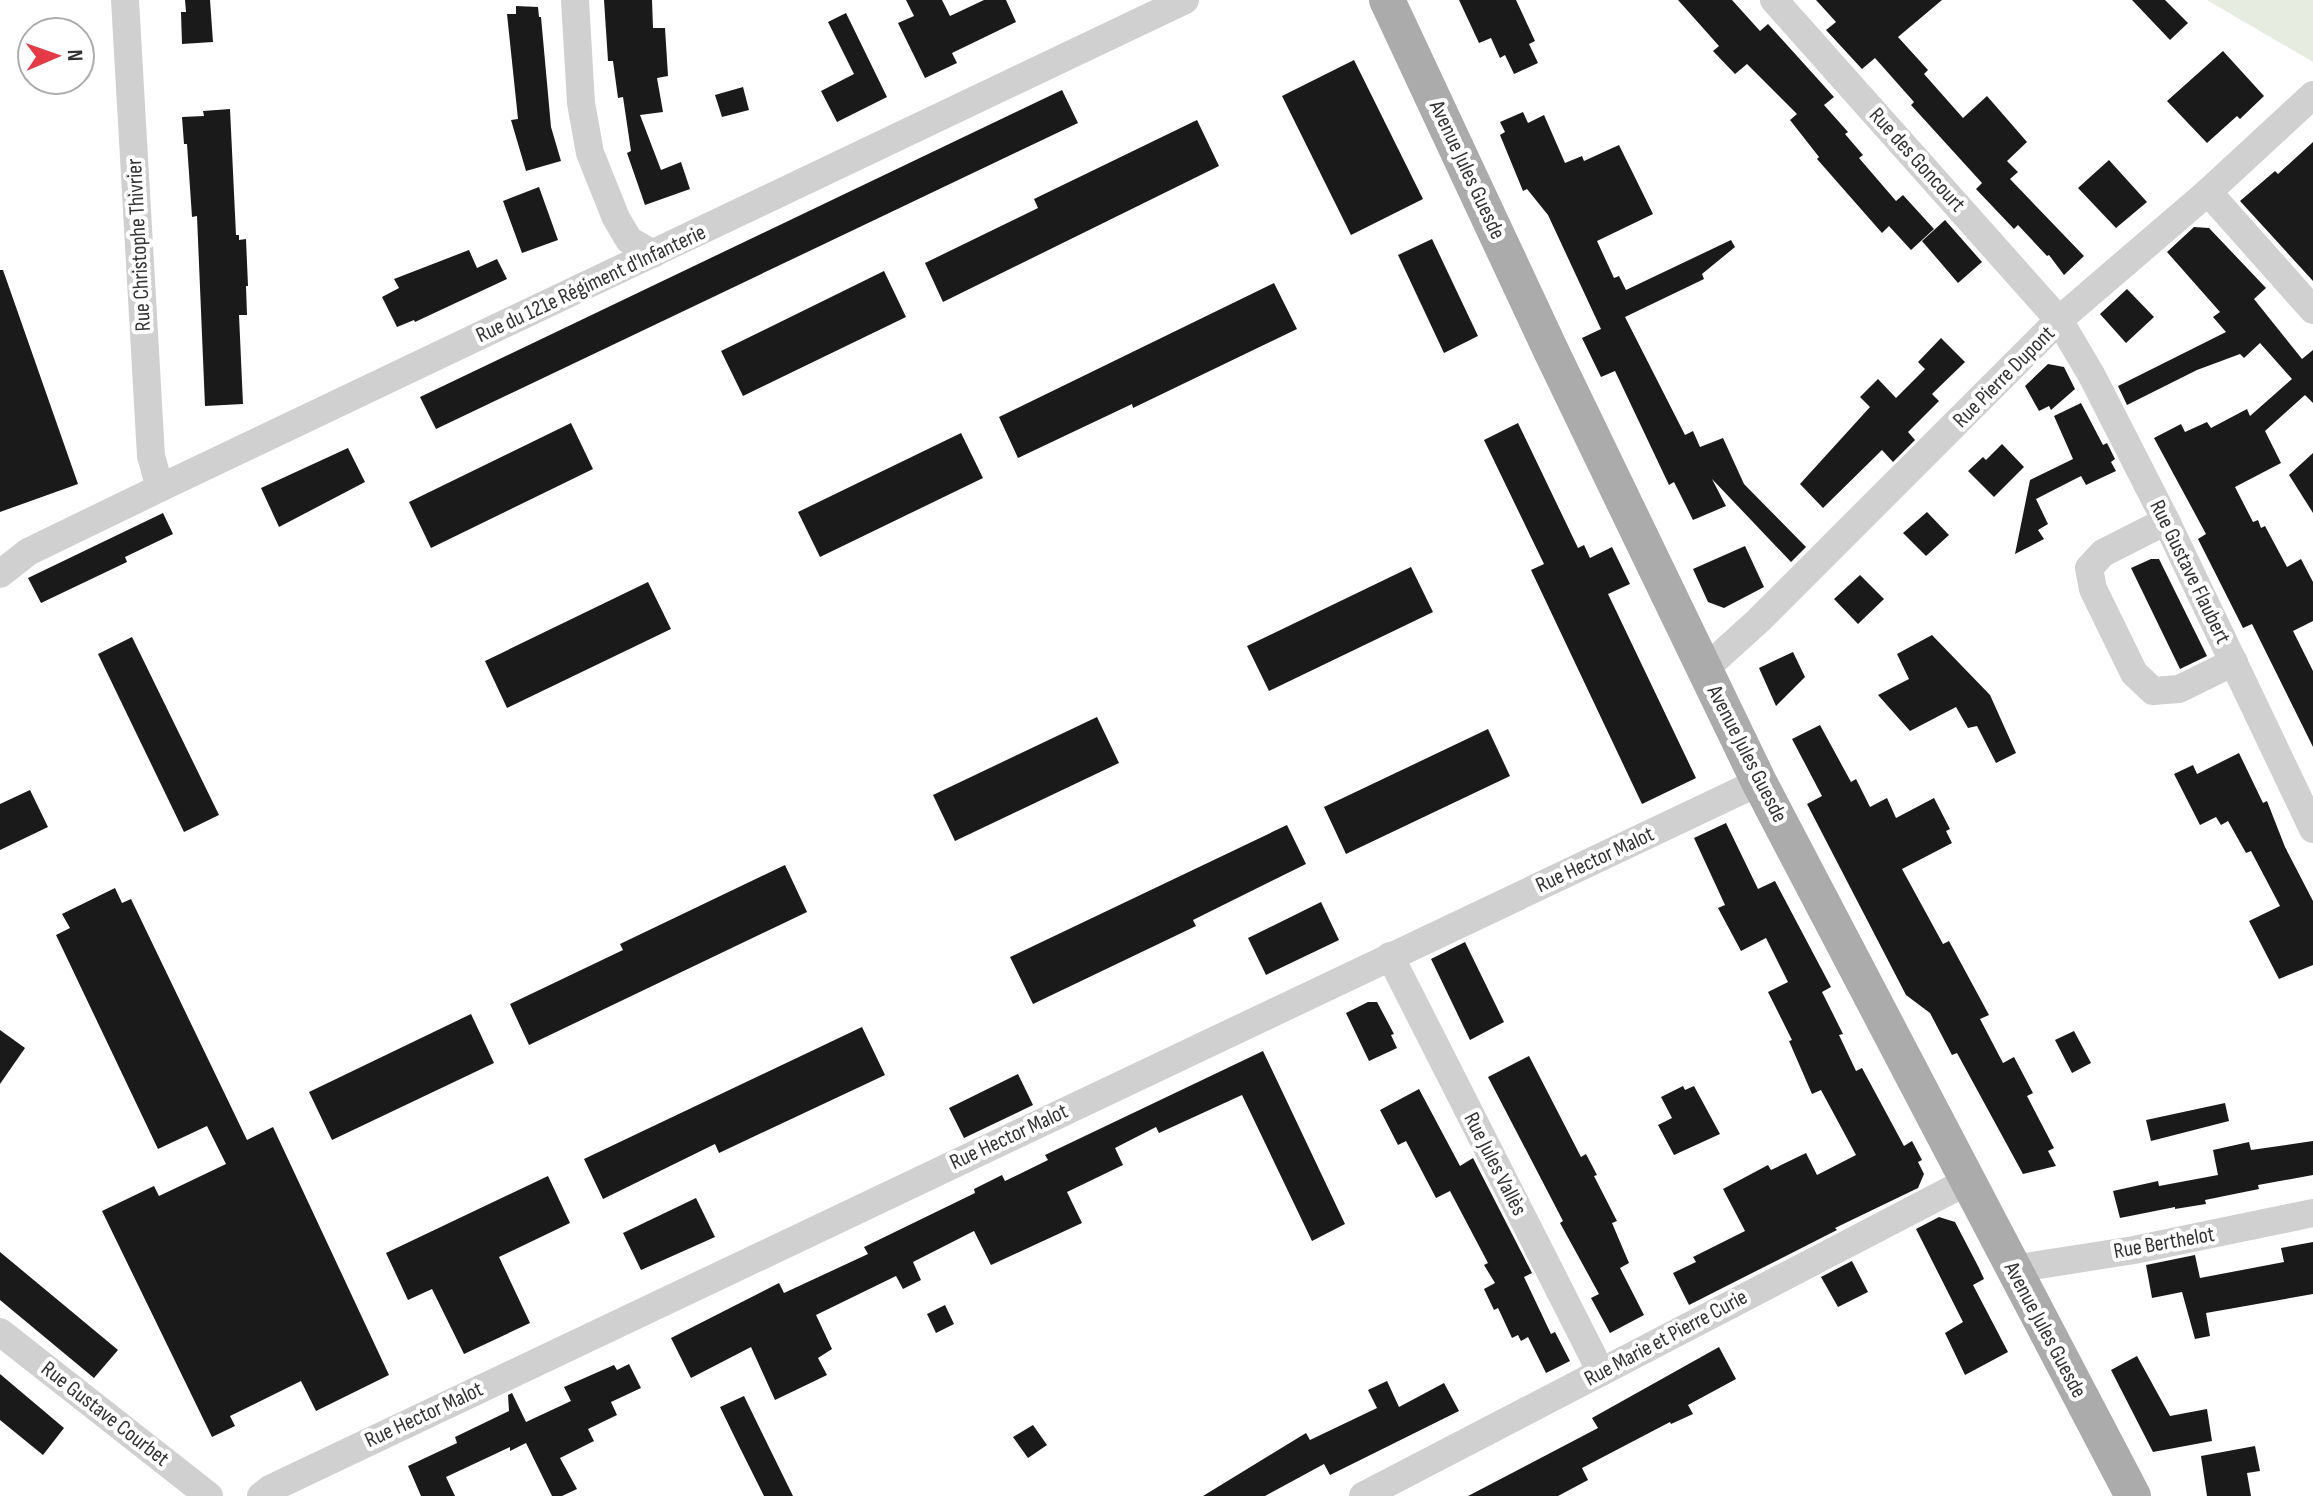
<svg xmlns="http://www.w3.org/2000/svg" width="2313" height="1496" font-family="'Sofia Sans Condensed',sans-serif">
	<rect width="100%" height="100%" fill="#fff"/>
	<path fill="#e6ecdf" d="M2207,0H2313V62Z"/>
	<g fill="#1a1a1a">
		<path d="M185,0H210L213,42L182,44L181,12H186Z"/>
		<path d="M604,0H652L653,28H665L668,76L657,78L663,112L640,115L661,170L681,162L690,189L645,205L627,153L631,151L623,97L618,98L613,61H608Z"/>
		<path d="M906,0H942L950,16L984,0H1006L1016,22L952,53L957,63L925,78L898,23L914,16Z"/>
		<path d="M1459,0H1516L1535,41L1529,44L1538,63L1514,74L1505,55L1500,58L1491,38L1479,43Z"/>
		<path d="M1678,0H1732L1760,31L1768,24L1834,97L1824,105L1848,132L1845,134L1863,155L1859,158L1896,201L1903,195L1934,229L1911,250L1889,226L1882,233L1817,159L1819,157L1790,120L1797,114L1747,64L1735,74L1713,51L1719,46Z"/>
		<path d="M1816,0H1942L1898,37L1928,70L1924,74L1963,118L1987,96L2027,142L2007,161L2018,172L2010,179L2084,256L2064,275L2049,255L2047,256L2018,225L2014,229L1976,189L1982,183L1911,105L1914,102L1875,58L1862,69L1826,30L1836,22Z"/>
		<path d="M2132,0H2165L2188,23L2170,40Z"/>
		<path d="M516,6L538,7L539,17H541L551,127L561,161L526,171L511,120L518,119L507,14H516Z"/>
		<path d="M846,13L887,97L837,122L821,91L854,74L828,22Z"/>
		<path d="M2223,51L2264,96L2240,119L2237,116L2207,143L2167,101Z"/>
		<path d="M1354,60L1423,199L1351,235L1282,96Z"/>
		<path d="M743,87L749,110L722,117L715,95Z"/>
		<path d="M1062,90L1078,123L436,429L420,397Z"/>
		<path d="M230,109L236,235H239V240L246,239L248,286H246L247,315H239L243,404L205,406L197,216L192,217L187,144H184L182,117L204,116L203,111Z"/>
		<path d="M1523,112L1528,123L1544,115L1565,163L1582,156L1584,161L1619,145L1653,214L1597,241L1614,278L1619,276L1626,290L1731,240L1735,247L1702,274L1704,279L1625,317L1685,435L1693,431L1700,447L1723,438L1744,484L1806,547L1791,562L1712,479L1726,506L1693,520L1674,482L1669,485L1615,371L1601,377L1582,338L1601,329L1548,215L1527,189L1523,191L1500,135L1505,132L1500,122Z"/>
		<path d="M1197,120L1219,166L943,302L925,263L1038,208L1034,199Z"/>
		<path d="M2313,142V281L2240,201L2275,171L2278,174Z"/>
		<path d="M2109,160L2147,202L2116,228L2078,188Z"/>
		<path d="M539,187L558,240L522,253L503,201Z"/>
		<path d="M1945,220L1982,262L1958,283L1922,241Z"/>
		<path d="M2194,227L2209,228L2266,288L2254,299L2302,359L2313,350V403L2305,395L2265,431L2281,463L2235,487L2253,522L2258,520L2261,528L2265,526L2287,567L2301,559L2313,582V621L2293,631L2313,671V747L2252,624L2243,628L2198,539L2206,534L2154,438L2181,424L2185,432L2207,422L2211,428L2247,409L2250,416L2292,379L2260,343L2244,358L2240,354L2197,370L2127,405L2118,386L2226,332L2213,317L2220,312L2167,252Z"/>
		<path d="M1432,239L1478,336L1444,353L1398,255Z"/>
		<path d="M469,250L477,268L497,259L507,279L415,322L414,320L397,327L382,297L399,288L394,279Z"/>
		<path d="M0,270H3L78,484L0,512Z"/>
		<path d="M884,271L906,317L743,396L721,351Z"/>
		<path d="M1274,283L1297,329L1133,408L1132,404L1018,458L999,417Z"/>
		<path d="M2127,289L2154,317L2126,343L2100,314Z"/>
		<path d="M1941,338L1965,362L1932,394L1939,401L1908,432L1915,440L1893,462L1882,450L1823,508L1800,484L1870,407L1860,397L1878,379L1896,398L1925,369L1918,362Z"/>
		<path d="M2048,364L2064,367L2075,389L2051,410L2049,406L2039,411L2025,386Z"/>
		<path d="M2081,403L2103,445L2107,443L2115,459L2111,462L2116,471L2086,485L2081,476L2036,499L2048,524L2038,530L2044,539L2015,554L2030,480L2073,459L2054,416Z"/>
		<path d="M571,423L593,469L431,548L409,502Z"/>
		<path d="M1518,423L1578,548L1584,545L1590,558L1612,547L1630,584L1608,594L1696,778L1642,804L1531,570L1544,564L1484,440Z"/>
		<path d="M961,433L983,478L820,557L798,512Z"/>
		<path d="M2002,444L2024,467L1994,497L1968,471L1983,457L1986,460Z"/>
		<path d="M348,448L365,482L279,527L261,488Z"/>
		<path d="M2313,453V513L2289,475Z"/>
		<path d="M1927,512L1949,535L1926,556L1903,533Z"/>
		<path d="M163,513L173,534L125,557L127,562L41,603L28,578Z"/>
		<path d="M1745,546L1764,587L1724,608L1708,602L1693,569Z"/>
		<path d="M2151,559H2159L2207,656L2180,669L2131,568Z"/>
		<path d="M1411,567L1433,612L1269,691L1247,646Z"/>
		<path d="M1860,575L1884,599L1858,624L1834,599Z"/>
		<path d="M648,582L671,629L507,708L485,661Z"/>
		<path d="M1932,635L1990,695L2016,753L1996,763L1977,726L1968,728L1956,707L1910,731L1878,695L1909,679L1897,654Z"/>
		<path d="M132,637L219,815L184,832L98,654Z"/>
		<path d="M1793,652L1805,677L1776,706L1759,668Z"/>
		<path d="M1097,717L1119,763L955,841L933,795Z"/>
		<path d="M1820,725L1851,782L1856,779L1870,807L1887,798L1896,818L1934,798L1950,829L1946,831L1952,843L1902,869L1943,944L1949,941L1989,1015L1980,1019L2003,1063L2014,1057L2033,1093L2027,1096L2054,1148L2048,1151L2056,1166L2023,1174L1957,1053L1952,1055L1930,1013L1906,995L1807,804L1822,796L1792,739Z"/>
		<path d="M1488,729L1510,776L1346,854L1324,807Z"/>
		<path d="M2239,753L2263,803L2267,801L2285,847L2313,901V965L2279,979L2249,921L2280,906L2251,851L2246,853L2228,821L2221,825L2216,817L2200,825L2174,774L2193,765L2197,774Z"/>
		<path d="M30,790L48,827L0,850V804Z"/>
		<path d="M1726,823L1758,889L1775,881L1831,987L1822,992L1843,1034L1839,1035L1856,1071L1862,1068L1904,1146L1912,1141L1922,1160L1918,1162L1924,1174L1918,1188L1835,1228L1837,1230L1689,1305L1673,1273L1696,1262L1693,1257L1745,1231L1723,1189L1768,1165L1771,1170L1806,1153L1817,1175L1856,1155L1821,1090L1812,1094L1789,1041L1792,1040L1768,992L1788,982L1766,938L1741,951L1718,908L1725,905L1694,838Z"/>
		<path d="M1287,825L1306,864L1193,920L1196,926L1033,1004L1010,957Z"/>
		<path d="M785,865L807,912L529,1045L510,1004L623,950L620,944Z"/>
		<path d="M115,888L122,903L131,899L247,1140L273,1127L389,1375L316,1411L301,1381L230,1416L235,1426L212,1437L102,1211L154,1186L159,1196L226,1164L207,1126L158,1149L56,935L70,928L62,914Z"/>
		<path d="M1321,902L1339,940L1266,975L1248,938Z"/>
		<path d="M1465,942L1504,1022L1470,1040L1431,959Z"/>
		<path d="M1368,1002H1377L1394,1034L1391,1035L1397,1048L1369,1061L1346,1013Z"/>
		<path d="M471,1014L494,1063L332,1140L309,1092Z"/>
		<path d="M862,1027L885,1075L719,1153L715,1144L603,1199L584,1159Z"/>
		<path d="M0,1030L25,1048L0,1084Z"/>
		<path d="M2074,1031L2091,1063L2072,1073L2055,1040Z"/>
		<path d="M1263,1051L1345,1224L1312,1241L1242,1095L1159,1133L1156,1127L1115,1148L1123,1165L1067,1192L1082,1223L991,1265L974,1231L913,1262L921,1280L903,1289L896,1276L816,1315L832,1349L818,1358L827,1375L775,1400L751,1347L691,1378L671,1338L779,1283L784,1293L868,1254L864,1247L975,1193L974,1189L1002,1175L1005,1181L1048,1160L1045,1155Z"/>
		<path d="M1529,1056L1581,1157L1586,1154L1597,1175L1594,1176L1617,1221L1612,1223L1629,1263L1620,1268L1644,1315L1610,1333L1591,1298L1599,1294L1560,1223L1563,1221L1488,1077Z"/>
		<path d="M1018,1074L1033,1105L964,1138L949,1108Z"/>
		<path d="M1683,1086L1685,1090L1694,1086L1720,1134L1674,1155L1658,1125L1672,1118L1661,1097Z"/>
		<path d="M1419,1089L1460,1166L1473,1158L1532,1273L1524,1277L1551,1334L1555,1332L1570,1361L1546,1373L1528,1337L1521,1341L1518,1335L1512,1338L1498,1308L1494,1310L1484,1289L1495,1283L1484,1265L1488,1263L1450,1191L1436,1198L1406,1141L1398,1145L1380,1110Z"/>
		<path d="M2225,1103L2229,1121L2151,1141L2146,1120Z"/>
		<path d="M2313,1141V1175L2258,1185L2259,1189L2205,1200L2206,1204L2175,1209V1207L2120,1218L2113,1191L2158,1181L2159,1186L2218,1175L2213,1150L2249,1142L2251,1150Z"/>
		<path d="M548,1176L570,1223L499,1257L530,1323L464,1354L432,1289L408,1300L386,1253Z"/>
		<path d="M696,1198L715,1237L641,1270L623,1233Z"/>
		<path d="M1939,1217L1955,1222L1979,1268L1984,1279L1973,1285L2008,1352L1965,1375L1945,1333L1963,1322L1916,1229Z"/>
		<path d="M2313,1242V1294L2206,1313L2210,1336L2195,1339L2182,1292L2152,1298L2146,1265L2195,1255L2200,1278L2284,1262L2281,1248Z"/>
		<path d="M0,1252L118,1350L94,1378L0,1300Z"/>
		<path d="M1852,1261L1868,1292L1838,1307L1821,1277Z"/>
		<path d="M945,1305L954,1324L936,1333L927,1314Z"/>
		<path d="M1719,1347L1736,1379L1688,1405L1693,1414L1671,1424L1670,1422L1582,1468L1588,1480L1558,1496H1468L1598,1428L1592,1418Z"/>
		<path d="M2137,1356L2170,1416L2207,1409L2212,1441L2153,1452L2111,1370Z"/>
		<path d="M629,1364L641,1388L611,1402L617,1415L588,1429L594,1441L560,1458L577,1489L562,1496H552L526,1443L510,1451V1447L446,1477L455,1496H421L408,1466L457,1443L455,1437L509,1411L508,1395L512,1393L526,1422L571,1401L564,1387L614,1365L617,1370Z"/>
		<path d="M0,1374L64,1428L43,1455L0,1420Z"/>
		<path d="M1387,1381L1399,1407L1444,1383L1459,1411L1330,1475L1324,1464L1265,1496H1203L1306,1433L1310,1440L1377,1408L1368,1390Z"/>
		<path d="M744,1396L762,1433L793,1496H764L738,1444L720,1407Z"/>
		<path d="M1033,1425L1047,1445L1028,1458L1013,1437Z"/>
		<path d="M2255,1446L2260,1471L2247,1473L2251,1496H2207L2201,1456Z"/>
	</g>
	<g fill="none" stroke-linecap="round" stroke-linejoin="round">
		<g stroke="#d0d0d0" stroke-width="28">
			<path d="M125,0L151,456L160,488"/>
			<path d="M575,0L581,103L590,153L616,218L629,240L653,254"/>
			<path d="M1774,0L2059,320L2092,376L2166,521L2313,829"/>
			<path d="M2208,192L2313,310"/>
			<path d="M2166,521L2103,553L2089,568L2093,589L2134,673L2153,691L2179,689L2234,662"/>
			<path d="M0,574L28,552L160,488L1185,0"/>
			<path d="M1705,669L1759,620L2059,320L2208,192L2313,95"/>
			<path d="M1390,956L1601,1372"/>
			<path d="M2013,1269L2134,1250L2313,1213"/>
			<path d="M0,1332L209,1496"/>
			<path d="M261,1496L270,1489L1759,782"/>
			<path d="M1363,1496L1968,1181"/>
		</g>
		<path stroke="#ababab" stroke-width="36" d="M1387,0L1553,355L1759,782L2133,1496"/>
	</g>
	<g text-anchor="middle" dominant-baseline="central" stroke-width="8" stroke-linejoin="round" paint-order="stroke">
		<g font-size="22" fill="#333" stroke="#fff">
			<text transform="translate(1917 160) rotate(48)">Rue des Goncourt</text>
			<text transform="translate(1467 170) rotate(65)">Avenue Jules Guesde</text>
			<text transform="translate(139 245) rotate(-93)">Rue Christophe Thivrier</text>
			<text transform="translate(591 284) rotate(-25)">Rue du 121e Régiment d'Infanterie</text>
			<text transform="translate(2004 377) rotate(-45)">Rue Pierre Dupont</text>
			<text transform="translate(2190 572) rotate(64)">Rue Gustave Flaubert</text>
			<text transform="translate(1747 754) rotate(63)">Avenue Jules Guesde</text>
			<text transform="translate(1595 860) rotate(-25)">Rue Hector Malot</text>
			<text transform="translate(1009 1137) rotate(-25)">Rue Hector Malot</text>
			<text transform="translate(1495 1164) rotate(63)">Rue Jules Vallès</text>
			<text transform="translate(2164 1243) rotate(-10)">Rue Berthelot</text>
			<text transform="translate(2045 1330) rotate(62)">Avenue Jules Guesde</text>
			<text transform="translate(1666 1338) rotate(-28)">Rue Marie et Pierre Curie</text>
			<text transform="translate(105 1414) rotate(38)">Rue Gustave Courbet</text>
			<text transform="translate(424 1415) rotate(-25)">Rue Hector Malot</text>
		</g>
	</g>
	<g transform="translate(56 56) rotate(88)"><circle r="38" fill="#ffffff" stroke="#adadad" stroke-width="2"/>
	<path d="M0-6L14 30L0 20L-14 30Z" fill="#e63946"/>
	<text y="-12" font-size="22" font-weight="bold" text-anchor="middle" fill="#333333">N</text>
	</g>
</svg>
